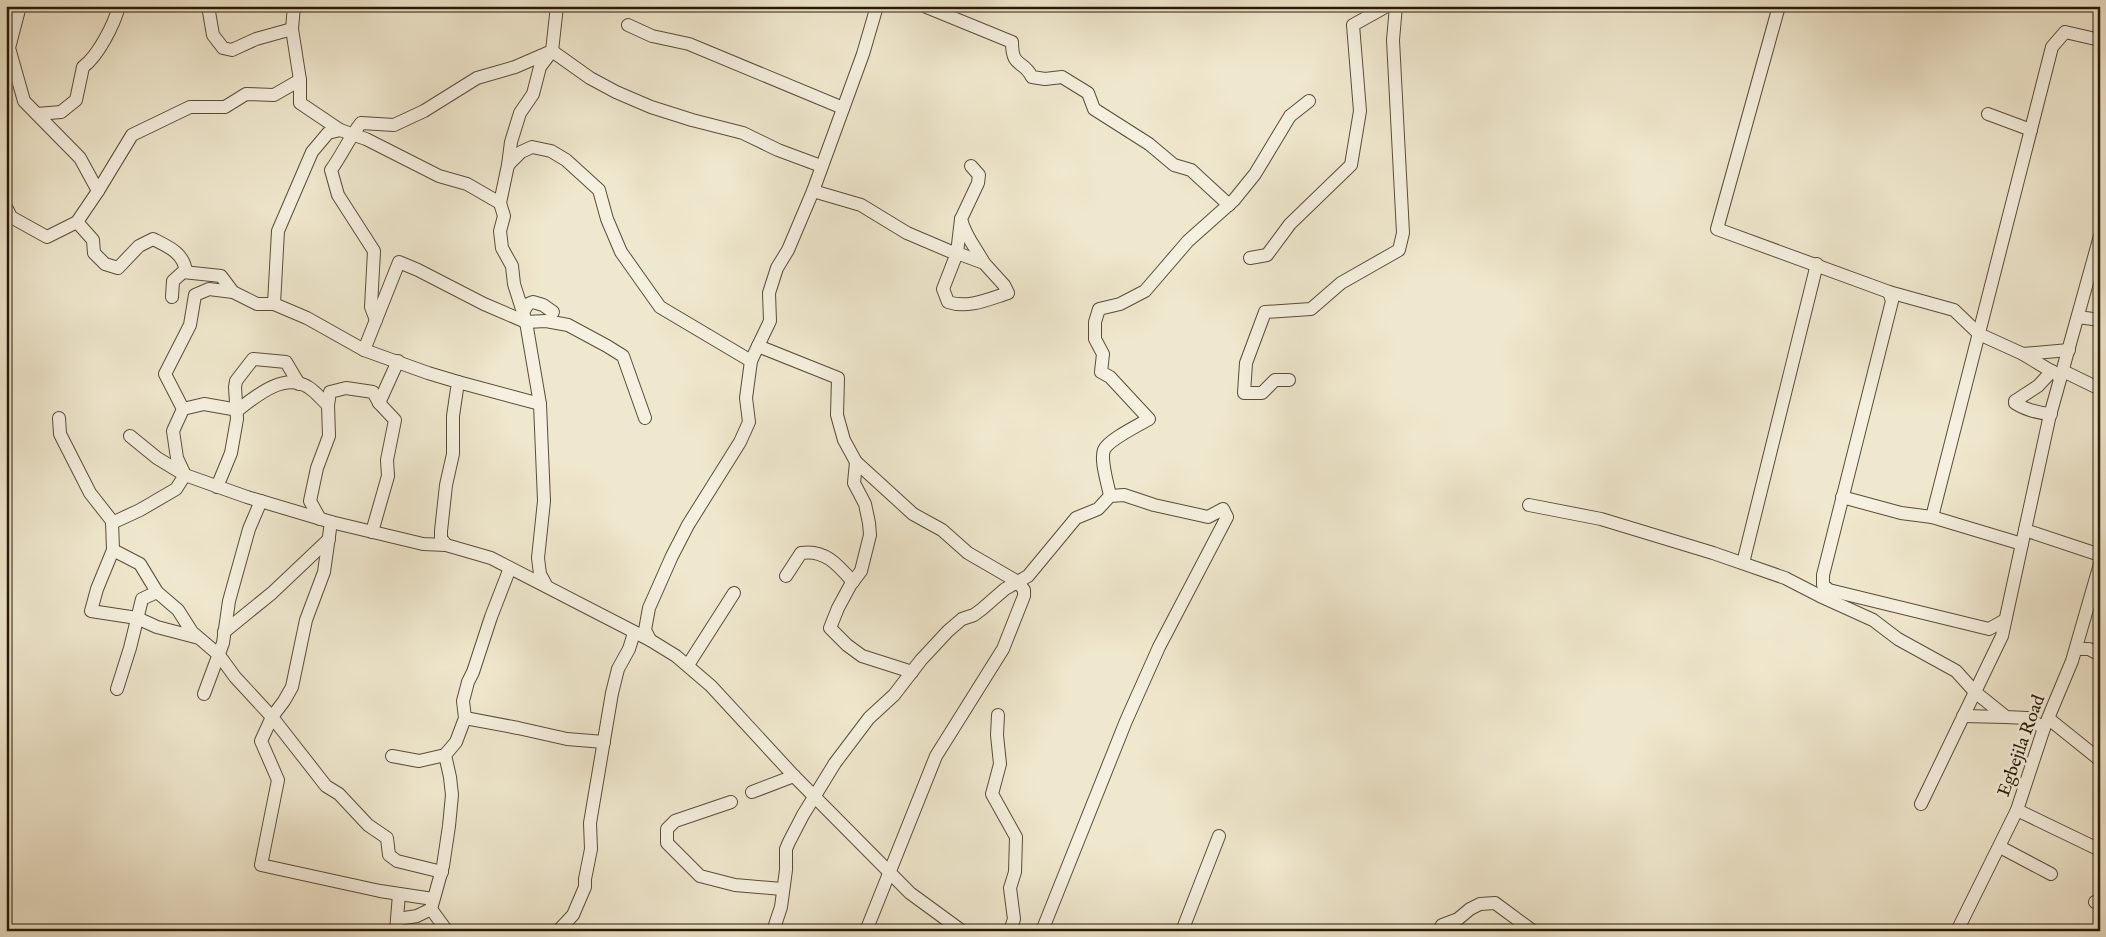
<svg xmlns="http://www.w3.org/2000/svg" width="2106" height="937" font-family="'IM FELL English',serif">
	<rect width="100%" height="100%" fill="#f0e8ce"/>
	<filter id="stains"><feTurbulence type="fractalNoise" baseFrequency=".004" numOctaves="4"/><feColorMatrix values="0 0 0 0 .2 0 0 0 0 .09 0 0 0 0 .02 0 0 0 .5 -.17"/></filter>
	<radialGradient id="worn" r=".72"><stop offset=".6" stop-color="#630" stop-opacity="0"/><stop offset="1" stop-color="#630" stop-opacity=".3"/></radialGradient>
	<g fill="none" stroke-linecap="round" stroke-linejoin="round">
		<defs>
			<g id="minor">
				<path d="M20,6L9,48L24,101L80,158L98,191"/>
				<path d="M208,6L213,35L223,48L232,50L256,39L292,29L300,80V103L340,130L366,139L439,176L467,184L500,203"/>
				<path d="M557,6L552,51L540,67L533,94L520,113L511,142L508,165L521,152L532,147L551,151L566,160L599,190L607,219L621,252L660,307L751,361L758,346L838,378L837,415L844,440L856,462L913,514L942,530L968,553L1018,582L1024,590V596L1003,649L936,756L866,931"/>
				<path d="M924,6L1012,42C1012,69 1023,59 1032,77L1045,79L1062,77L1088,93L1094,109L1149,144L1174,165L1191,170L1229,205"/>
				<path d="M1779,6L1717,229L1889,292L1954,310L1979,334L2023,354L2061,377"/>
				<path d="M628,25L652,36L689,44L843,108"/>
				<path d="M292,29L294,6"/>
				<path d="M37,114L61,112L76,100L83,67C98,56 114,25 119,6"/>
				<path d="M1988,114L2031,130"/>
				<path d="M508,165L500,203L504,216L500,231L502,248L512,266L514,284L526,322L540,404L544,501L538,558L540,574L546,585"/>
				<path d="M971,166L979,175L978,183L961,219C965,236 976,248 984,263"/>
				<path d="M813,191L861,205L907,233L954,253H957L984,263L1004,285L1008,293C989,299 968,309 948,302L943,289L957,253L961,219"/>
				<path d="M6,207L11,217L47,237L77,222L98,191L132,135L190,107H225L246,94L274,95L300,80"/>
				<path d="M77,222L93,240L94,253L105,264L118,268L139,246L153,239C169,247 184,253 186,272"/>
				<path d="M1250,258L1267,255L1290,224L1351,165L1360,111L1353,25L1387,6"/>
				<path d="M1889,292L1892,301L1823,575V585L1829,590L1989,629L2005,620"/>
				<path d="M172,297L173,281L183,272L221,276L233,292"/>
				<path d="M274,304L278,231L312,152L328,133L340,130"/>
				<path d="M523,312L528,304L533,302L543,305L553,312"/>
				<path d="M2078,317L2100,320"/>
				<path d="M376,320L371,307L374,251L338,195L331,170C342,155 349,138 361,123L394,125L424,111L477,78L515,67L552,51L590,78L616,92L651,107L692,120L743,133L778,150L821,166"/>
				<path d="M758,346L770,321L769,293L777,268L788,250L813,191L863,54L877,6"/>
				<path d="M364,350L399,262L418,270L484,304L526,322L546,321L568,325L607,346L623,356L645,418"/>
				<path d="M2023,354L2069,350"/>
				<path d="M2063,371L2100,389"/>
				<path d="M1289,380H1275L1262,393H1244L1246,363L1265,312L1311,309L1341,283L1399,250L1403,233L1393,40L1396,6"/>
				<path d="M458,382L540,404"/>
				<path d="M328,405L330,392L346,388L373,392L379,403"/>
				<path d="M183,409L165,374L190,325L195,295L209,289L233,292L257,304H274L307,318L364,350L428,373L458,382L453,416V454L446,485L441,531V538L446,545"/>
				<path d="M2051,414C2038,413 2026,410 2015,403V401L2038,386L2052,371"/>
				<path d="M59,418L60,434L90,493L112,521L113,550"/>
				<path d="M130,436L157,458L185,475L247,497L331,522L423,544L446,545L491,558L650,640L676,656L711,686L794,776L910,893L962,931"/>
				<path d="M856,462L854,483L865,504L869,523L870,535L861,571L851,584L838,608L830,628L847,645L862,656L912,672"/>
				<path d="M217,487L231,453L237,419L235,387L236,381L253,359L286,362L299,384"/>
				<path d="M1110,496C1108,484 1100,461 1104,450C1108,440 1139,425 1149,419L1110,377L1101,372L1103,354L1095,339V322L1099,309L1120,304L1145,291L1188,241L1234,200L1255,174L1290,116L1309,101"/>
				<path d="M1842,497L1901,513L1932,517"/>
				<path d="M1529,505L1601,519L1713,553L1785,578L1820,596L1873,620L1898,639L1956,671L1975,692L2006,717L2027,718L2044,728"/>
				<path d="M331,522L324,572L306,620L292,687L284,701L272,717L261,741L278,780L261,865L380,891L433,899"/>
				<path d="M112,523L140,510L176,489L185,475L177,458L173,431L183,409L204,404L238,410C256,396 284,372 308,387C315,391 322,400 328,405L329,436L317,468L310,501L320,519"/>
				<path d="M2025,530L2100,555"/>
				<path d="M372,532L388,476L387,460L395,420L379,403L398,361"/>
				<path d="M2022,544L1932,517L2052,47L2065,32L2100,40"/>
				<path d="M1743,563L1817,264"/>
				<path d="M786,576L801,553C825,549 838,565 853,582"/>
				<path d="M224,632L272,593L329,539"/>
				<path d="M199,638L157,627L137,618L91,611L97,589L113,550L140,564L157,592L178,610L192,632L219,655L235,677L272,717L326,786L339,794L368,825L387,838L389,855L397,861L442,872"/>
				<path d="M650,640L645,630L649,608L672,556L688,525L740,442L749,422L746,398L751,361"/>
				<path d="M2076,649H2089L2100,655"/>
				<path d="M688,665L734,593"/>
				<path d="M117,689L130,648L142,599L157,592"/>
				<path d="M204,694L223,643L229,601L249,529L261,501"/>
				<path d="M998,715L997,735L1000,764L992,794L1016,837L1015,872L1010,888L1014,919L1010,931"/>
				<path d="M1963,716L2006,717"/>
				<path d="M465,718L518,728L567,739L604,742"/>
				<path d="M2049,719L2100,760"/>
				<path d="M392,756L419,761L445,755"/>
				<path d="M752,792L794,776"/>
				<path d="M731,802L675,821L667,829V843L700,876L735,885L782,889"/>
				<path d="M1921,804L2002,636L2049,419L2100,236"/>
				<path d="M2017,810L2100,850"/>
				<path d="M2000,847L2051,874"/>
				<path d="M2095,902L2100,904"/>
				<path d="M398,919L417,916L431,909"/>
				<path d="M396,931L399,894"/>
				<path d="M447,931L431,909L443,866L449,826L452,795L450,777L445,755L456,742L465,718L463,701L468,682L473,672L491,617L510,568"/>
				<path d="M558,931L573,915L585,887V879L591,849L590,823L612,693L618,669L629,649L634,633"/>
				<path d="M773,931L781,907L786,870V849L789,842L803,815L835,763L869,718L894,695L921,660L948,631L962,619L974,615L982,609L1005,589L1028,576L1076,518L1098,509L1110,496L1124,495L1154,505L1208,517L1223,509L1227,517L1159,647L1126,721L1042,931"/>
				<path d="M1182,931L1219,836"/>
				<path d="M1439,931L1442,925L1458,919L1470,909L1480,904L1495,903L1533,931"/>
				<path d="M1957,931L2017,810L2044,728L2072,661L2100,564"/>
			</g>
		</defs>
		<use href="#minor" stroke="#594d39" stroke-width="14"/>
		<use href="#minor" stroke="#f5f0df" stroke-width="12"/>
	</g>
	<g text-anchor="middle" dominant-baseline="central" stroke-width="5" stroke-linejoin="round" paint-order="stroke">
		<g font-size="18" fill="#271907" stroke="#f5f0df">
			<text transform="translate(2022 746) rotate(-70)">Egbejila Road</text>
		</g>
	</g>
	<rect width="2106" height="937" fill="none" stroke="#f0e8ce" stroke-width="25"/>
	<rect x="8" y="8" width="2091" height="922" fill="none" stroke="#271907" stroke-width="2.5"/>
	<rect x="12" y="12" width="2081" height="912" fill="none" stroke="#271907"/>
	<rect width="100%" height="100%" filter="url(#stains)"/>
	<rect width="100%" height="100%" fill="url(#worn)"/>
</svg>
